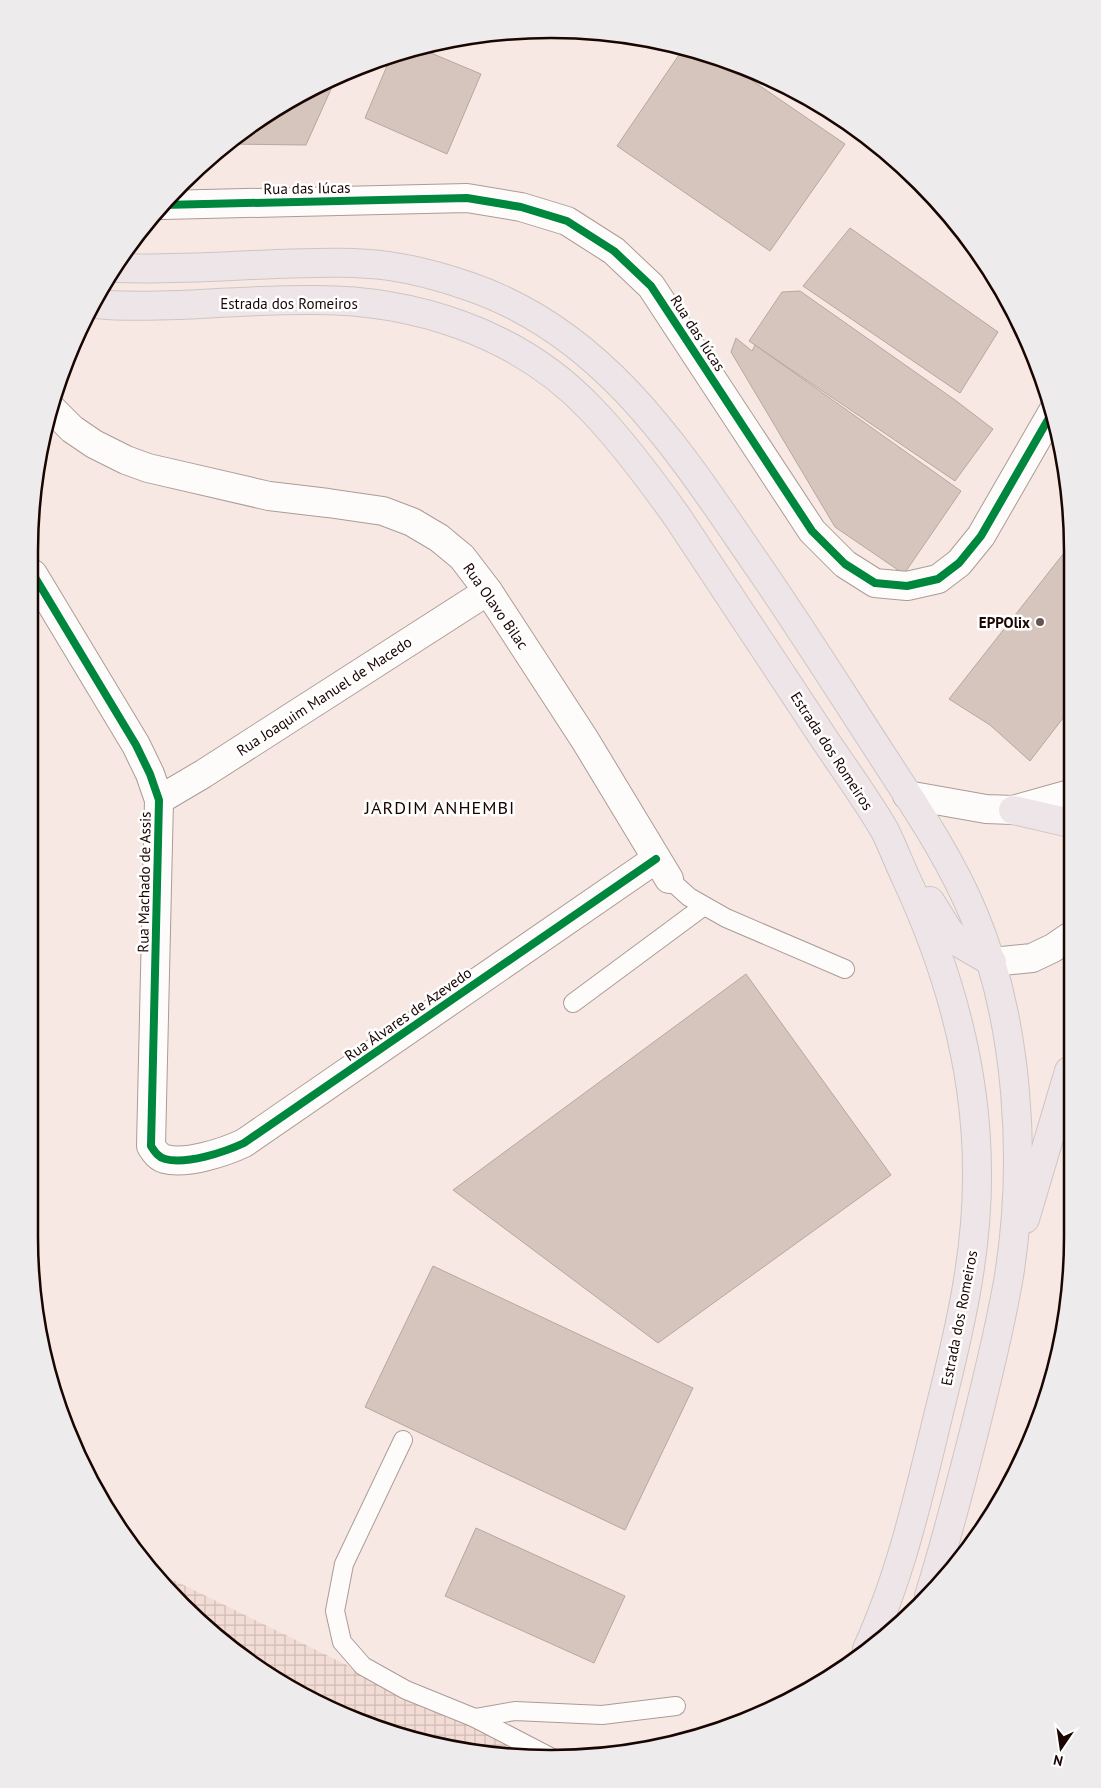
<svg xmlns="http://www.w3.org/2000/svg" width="1101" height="1788" font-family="'PT Sans',sans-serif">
	<defs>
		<pattern id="industrial-grid" width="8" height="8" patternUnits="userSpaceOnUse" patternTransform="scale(1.25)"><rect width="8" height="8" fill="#f3dcd5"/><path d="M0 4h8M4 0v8" fill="none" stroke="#d0bbb5"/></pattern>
	</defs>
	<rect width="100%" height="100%" fill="#f7e8e4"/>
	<path fill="url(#industrial-grid)" d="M149,1568L508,1744L515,1757L482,1755L383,1732L319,1705L233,1652Z"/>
	<g fill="#d5c5bc" stroke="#b7a79e">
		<path d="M685,46L722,60L845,144L770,251L617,146Z"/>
		<path d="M419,48L481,74L447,154L365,118L392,54Z"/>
		<path d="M336,78L306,145L227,144L289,99Z"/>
		<path d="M850,228L998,332L960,393L803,286Z"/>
		<path d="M800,291L955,400L993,429L955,481L749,341L782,292Z"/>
		<path d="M736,338L752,351L755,345L961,491L904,574L835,527L731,352Z"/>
		<path d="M1071,544L1070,709L1030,761L990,725L949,699Z"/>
		<path d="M746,974L891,1175L658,1343L453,1190Z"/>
		<path d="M433,1266L693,1388L625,1530L365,1407Z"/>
		<path d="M476,1528L625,1596L594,1663L445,1596Z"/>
	</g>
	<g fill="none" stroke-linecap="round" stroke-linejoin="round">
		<defs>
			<g id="service">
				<path d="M669,879L689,897L726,918L845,969"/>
				<path d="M573,1003L704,906"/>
				<path d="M403,1440L344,1564L335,1611L342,1642L363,1666L406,1690L475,1718L554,1759"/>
				<path d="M475,1718L515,1711L602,1715L676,1706"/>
			</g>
			<g id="minor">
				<path d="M163,205L467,198L521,207L567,221L614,251L651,286L812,531L845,564L875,583L907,586L938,579L959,563L981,536L1053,411"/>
				<path d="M53,410L72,429L94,444L126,460L148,468L269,496L328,503L383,511L412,522L439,538L462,557L488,591L585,740L669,879"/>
				<path d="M33,574L136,745L150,774L159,800L151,1146C155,1152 158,1157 165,1159C186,1165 225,1152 244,1143L656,859"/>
				<path d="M159,800L203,774L488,591"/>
			</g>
			<g id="tertiary">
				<path d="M907,795L986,809L1013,810L1070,794"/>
				<path d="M992,962L1032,958L1053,948L1069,937"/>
			</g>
			<g id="primary">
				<path d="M116,268C170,270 223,266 276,264C314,263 352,261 389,266C417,270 445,278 471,287C606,334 679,451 756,563C799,625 839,689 880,752C914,805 950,857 974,915C1019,1022 1027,1162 1009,1276C1000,1329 987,1380 974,1432C960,1487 946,1542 929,1596"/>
				<path d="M96,304C123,307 151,306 179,305C221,303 264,300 307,300C411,298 518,332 591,409C623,442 651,480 678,518C724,588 771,658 817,728C839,762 865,796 885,831C892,845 898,861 905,876C949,970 978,1073 977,1178C977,1257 959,1332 940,1408C920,1490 902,1573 867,1649"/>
				<path d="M1013,810L1070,823"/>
				<path d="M930,901L948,930L961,944L992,962"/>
				<path d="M1025,1219L1069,1071"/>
			</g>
		</defs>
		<use href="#service" stroke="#ac9b96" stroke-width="20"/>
		<use href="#minor" stroke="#ac9b96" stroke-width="30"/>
		<use href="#tertiary" stroke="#ac9b96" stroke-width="30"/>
		<use href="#primary" stroke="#cec5c3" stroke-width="30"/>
		<use href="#service" stroke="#fefcfb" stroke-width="18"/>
		<use href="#minor" stroke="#fefcfb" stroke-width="28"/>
		<use href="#tertiary" stroke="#fefcfb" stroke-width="28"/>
		<use href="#primary" stroke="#eee5e9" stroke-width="28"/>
		<defs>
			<g id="cycleway">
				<path d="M163,205L467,198L521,207L567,221L614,251L651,286L812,531L845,564L875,583L907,586L938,579L959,563L981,536L1053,411"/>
				<path d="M33,574L136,745L150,774L159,800L151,1146C155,1152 158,1157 165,1159C186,1165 225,1152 244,1143L656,859"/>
			</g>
		</defs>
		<use href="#cycleway" stroke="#fff" stroke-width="11"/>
		<use href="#cycleway" stroke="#00873e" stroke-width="8"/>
	</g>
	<circle fill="#675451" stroke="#fff" stroke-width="2" cx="1040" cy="622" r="5"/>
	<g text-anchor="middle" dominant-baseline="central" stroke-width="5" stroke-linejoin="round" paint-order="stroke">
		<g font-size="15" fill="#190502" stroke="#fff">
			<text transform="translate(307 188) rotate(-1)">Rua das Iúcas</text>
			<text x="289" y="303">Estrada dos Romeiros</text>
			<text transform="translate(698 333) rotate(57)">Rua das Iúcas</text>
			<text transform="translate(496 606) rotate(55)">Rua Olavo Bilac</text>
			<text transform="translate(324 696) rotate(-33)">Rua Joaquim Manuel de Macedo</text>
			<text transform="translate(832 751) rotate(57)">Estrada dos Romeiros</text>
			<text transform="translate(144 882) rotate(-89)">Rua Machado de Assis</text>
			<text transform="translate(408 1014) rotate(-35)">Rua Álvares de Azevedo</text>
			<text transform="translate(959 1318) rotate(-79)">Estrada dos Romeiros</text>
		</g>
		<g font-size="15" font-weight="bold" fill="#190502" stroke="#fff" text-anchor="end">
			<text x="1030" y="622">EPPOlix</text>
		</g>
		<g font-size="18" letter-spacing="1" fill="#190502" stroke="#fff">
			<text x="440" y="807">JARDIM ANHEMBI</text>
		</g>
	</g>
	<path d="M0 0H1101V1788H0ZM551 38H551A513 513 0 0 1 1064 551V1237A513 513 0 0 1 551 1750H551A513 513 0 0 1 38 1237V551A513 513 0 0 1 551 38Z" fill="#edebeb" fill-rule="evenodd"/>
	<path fill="none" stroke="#190502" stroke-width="2.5" d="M551 38H551A513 513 0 0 1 1064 551V1237A513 513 0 0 1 551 1750H551A513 513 0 0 1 38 1237V551A513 513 0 0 1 551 38Z"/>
	<g transform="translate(1061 1748) rotate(193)" stroke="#ffffff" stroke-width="4" paint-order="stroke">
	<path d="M0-4L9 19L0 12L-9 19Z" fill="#190502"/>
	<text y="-8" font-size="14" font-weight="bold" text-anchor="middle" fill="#190502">N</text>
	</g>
</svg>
